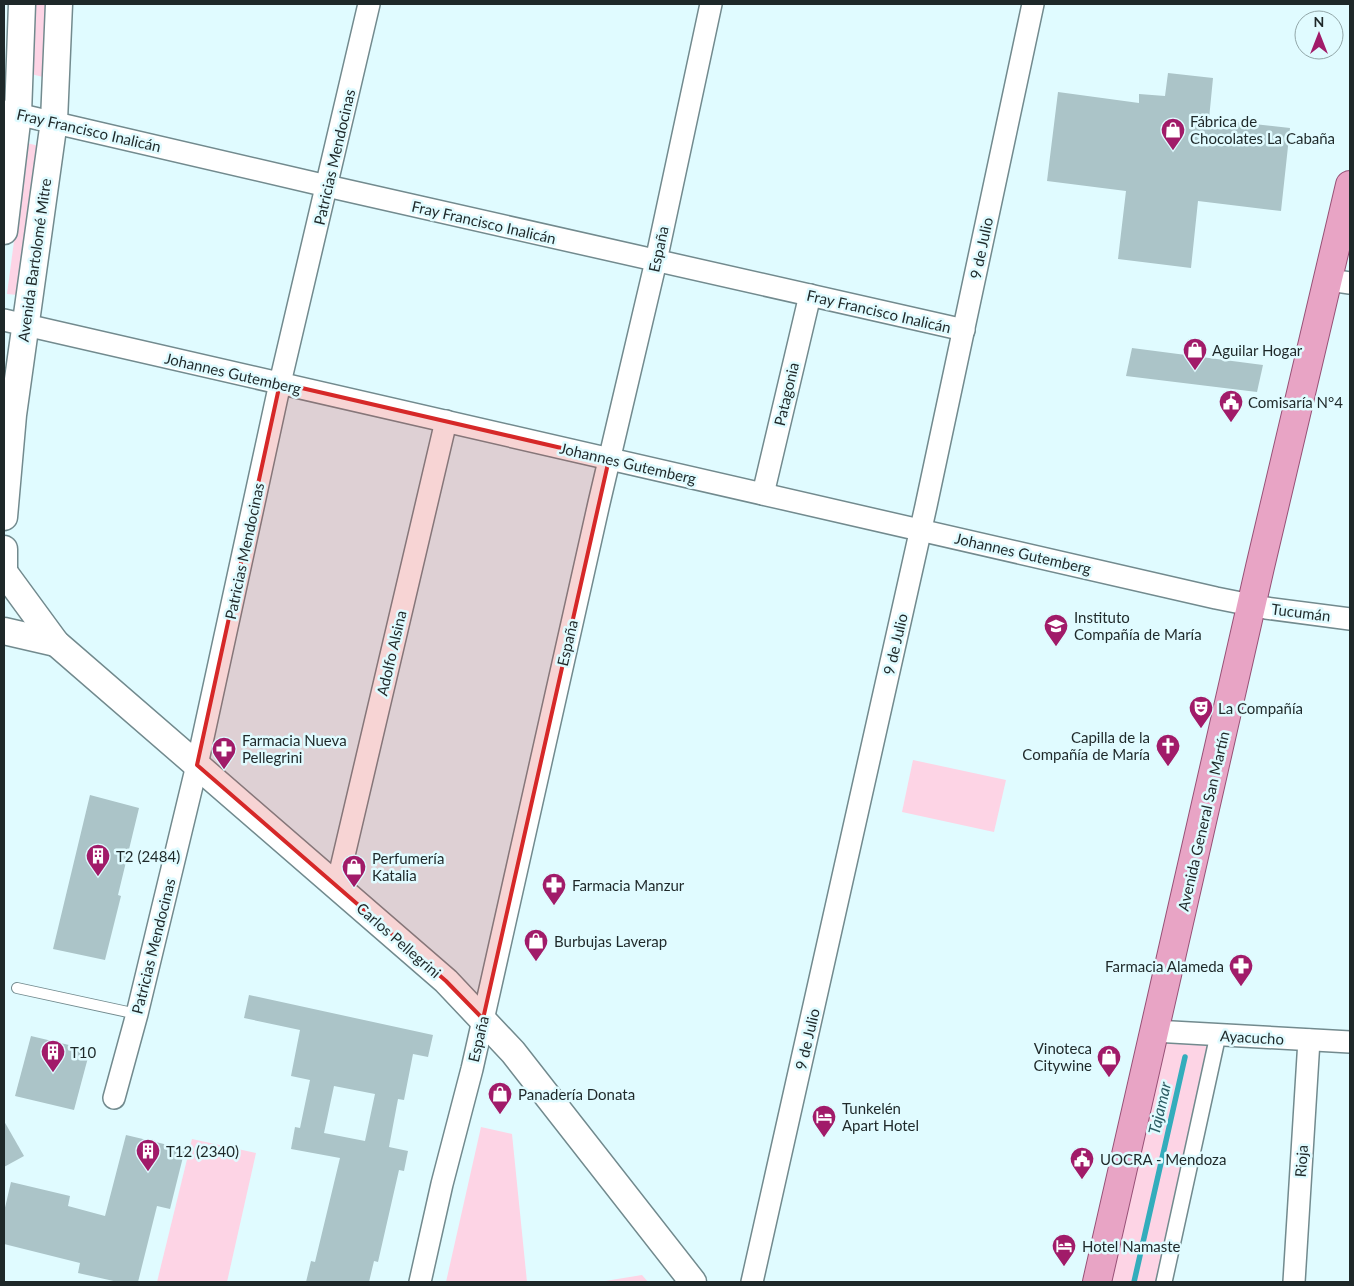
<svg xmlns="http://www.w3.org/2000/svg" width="1354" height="1286" font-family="Lato,sans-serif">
	<rect width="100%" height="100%" fill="#e0fbff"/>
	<g fill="#fdd4e5">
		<path d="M34,4H50L47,78L31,74Z"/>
		<path d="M27,143L39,146L18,295L7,294Z"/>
		<path d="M913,760L1006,780L994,832L902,812Z"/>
		<path d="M1154,1031L1218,1035L1164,1282H1097Z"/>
		<path d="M481,1127L512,1134L527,1282H446Z"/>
		<path d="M192,1139L256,1153L227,1282H157Z"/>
		<path d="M642,1275L648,1282H599Z"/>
	</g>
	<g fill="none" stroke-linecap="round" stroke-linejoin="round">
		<path stroke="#33adbc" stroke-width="5.5" d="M1134,1282L1185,1057"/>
	</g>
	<g fill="#abc4c8" fill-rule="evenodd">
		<path d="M1168,73L1213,78L1209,119L1290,128L1281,211L1198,201L1191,268L1118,259L1126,191L1047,181L1058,92L1139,103V94L1165,96Z"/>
		<path d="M1132,348L1263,365L1257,392L1126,376Z"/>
		<path d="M90,795L139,808L118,895L121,896L105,960L53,949Z"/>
		<path d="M249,995L433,1035L428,1057L413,1054L404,1100L398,1099L389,1147L408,1151L404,1171L399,1170L378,1262L374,1261L369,1282H306L311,1261L315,1262L340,1158L291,1149L295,1127L300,1128L310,1080L291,1076L300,1030L244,1018ZM334,1086L375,1094L365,1141L324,1133Z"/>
		<path d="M31,1036L90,1050L74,1110L15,1096Z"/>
		<path d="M4,1121L24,1156L4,1167Z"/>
		<path d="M126,1135L185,1149L170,1209L157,1206L138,1282H118L78,1273L80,1263L4,1244V1212L11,1182L70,1196L68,1206L105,1216Z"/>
	</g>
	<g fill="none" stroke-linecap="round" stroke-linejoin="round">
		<defs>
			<path id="service" d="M17,988L137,1014"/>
			<path id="pedestrian" d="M1164,1282L1218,1035"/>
			<g id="minor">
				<path d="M4,111L327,186L964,330"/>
				<path d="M1329,280L1350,283"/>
				<path d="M4,320L1216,598L1266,608L1350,619"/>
				<path d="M763,494L810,295"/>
				<path d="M337,885L446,421"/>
				<path d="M1154,1031L1350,1042"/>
				<path d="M114,1098L137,1014L197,765L280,383L369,4"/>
				<path d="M420,1282L442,1184L472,1069L599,503L656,261L711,4"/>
				<path d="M752,1282L926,506L1033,4"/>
				<path d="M1294,1282L1309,1040"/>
			</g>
			<g id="tertiary">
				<path d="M4,231L18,114L22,4"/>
				<path d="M4,517L13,415L54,121L59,4"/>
				<path d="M4,549V573"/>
				<path d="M4,572L56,643L446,981L513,1052L693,1282"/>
				<path d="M4,631L56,643"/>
			</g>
			<path id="primary" d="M1097,1282L1260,567L1350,185"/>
		</defs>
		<use href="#service" stroke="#728a8e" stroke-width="12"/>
		<use href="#pedestrian" stroke="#728a8e" stroke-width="18"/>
		<use href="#minor" stroke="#728a8e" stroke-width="24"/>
		<use href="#tertiary" stroke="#728a8e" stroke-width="29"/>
		<use href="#primary" stroke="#975176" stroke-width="30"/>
		<use href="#service" stroke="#fff" stroke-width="10"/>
		<use href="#pedestrian" stroke="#fff" stroke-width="15"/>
		<use href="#minor" stroke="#fff" stroke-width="21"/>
		<use href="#tertiary" stroke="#fff" stroke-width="26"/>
		<use href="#primary" stroke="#e8a4c5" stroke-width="28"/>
	</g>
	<path fill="#d62828" fill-opacity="0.2" stroke="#d62828" stroke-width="4" stroke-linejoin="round" d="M280,383L609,459L483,1019L446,981L197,765Z"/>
	<defs>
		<symbol id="shop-pin" viewBox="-11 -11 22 30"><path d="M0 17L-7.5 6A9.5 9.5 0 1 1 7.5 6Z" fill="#a11b69" stroke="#e0fbff"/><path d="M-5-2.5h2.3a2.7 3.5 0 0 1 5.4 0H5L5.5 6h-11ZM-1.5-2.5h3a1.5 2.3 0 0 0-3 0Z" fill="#fff"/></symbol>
		<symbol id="civic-pin" viewBox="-11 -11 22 30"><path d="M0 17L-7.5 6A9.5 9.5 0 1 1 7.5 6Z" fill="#a11b69" stroke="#e0fbff"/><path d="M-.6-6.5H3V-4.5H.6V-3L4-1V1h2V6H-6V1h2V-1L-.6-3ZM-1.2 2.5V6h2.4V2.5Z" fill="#fff"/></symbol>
		<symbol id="school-pin" viewBox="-11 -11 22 30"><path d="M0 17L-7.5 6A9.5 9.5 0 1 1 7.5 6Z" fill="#a11b69" stroke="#e0fbff"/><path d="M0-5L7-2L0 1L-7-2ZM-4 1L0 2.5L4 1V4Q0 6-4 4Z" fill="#fff"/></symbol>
		<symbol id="theatre-pin" viewBox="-11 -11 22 30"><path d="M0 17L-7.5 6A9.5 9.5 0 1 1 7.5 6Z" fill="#a11b69" stroke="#e0fbff"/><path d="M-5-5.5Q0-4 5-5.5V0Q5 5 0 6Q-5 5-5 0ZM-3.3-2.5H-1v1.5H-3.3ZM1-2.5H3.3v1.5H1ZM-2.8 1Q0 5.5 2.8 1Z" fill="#fff"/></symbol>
		<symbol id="church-pin" viewBox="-11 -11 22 30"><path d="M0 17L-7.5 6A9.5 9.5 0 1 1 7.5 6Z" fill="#a11b69" stroke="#e0fbff"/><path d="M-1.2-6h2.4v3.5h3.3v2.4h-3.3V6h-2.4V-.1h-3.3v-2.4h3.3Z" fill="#fff"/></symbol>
		<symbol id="pharmacy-pin" viewBox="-11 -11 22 30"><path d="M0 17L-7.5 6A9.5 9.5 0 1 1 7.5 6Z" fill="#a11b69" stroke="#e0fbff"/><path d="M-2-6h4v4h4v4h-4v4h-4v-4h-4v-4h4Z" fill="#fff"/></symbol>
		<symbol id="building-pin" viewBox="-11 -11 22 30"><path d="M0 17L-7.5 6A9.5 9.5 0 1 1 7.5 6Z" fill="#a11b69" stroke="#e0fbff"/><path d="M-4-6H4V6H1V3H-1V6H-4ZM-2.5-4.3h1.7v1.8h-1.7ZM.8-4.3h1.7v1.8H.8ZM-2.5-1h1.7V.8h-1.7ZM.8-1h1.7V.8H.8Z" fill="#fff"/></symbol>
		<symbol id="hotel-pin" viewBox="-11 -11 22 30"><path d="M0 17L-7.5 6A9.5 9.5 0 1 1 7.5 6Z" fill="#a11b69" stroke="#e0fbff"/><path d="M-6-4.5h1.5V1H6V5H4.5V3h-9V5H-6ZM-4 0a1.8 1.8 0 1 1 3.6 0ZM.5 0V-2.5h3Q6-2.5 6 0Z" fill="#fff"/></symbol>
	</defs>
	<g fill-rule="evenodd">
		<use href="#shop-pin" x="1159" y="116" width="28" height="38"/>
		<use href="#shop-pin" x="1181" y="336" width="28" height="38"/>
		<use href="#civic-pin" x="1217" y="388" width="28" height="38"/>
		<use href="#school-pin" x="1042" y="612" width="28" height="38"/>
		<use href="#theatre-pin" x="1187" y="694" width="28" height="38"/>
		<use href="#church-pin" x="1154" y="732" width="28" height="38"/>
		<use href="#pharmacy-pin" x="210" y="735" width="28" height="38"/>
		<use href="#building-pin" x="84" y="842" width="28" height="38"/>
		<use href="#shop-pin" x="340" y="853" width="28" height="38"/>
		<use href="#pharmacy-pin" x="540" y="871" width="28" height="38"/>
		<use href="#shop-pin" x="522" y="927" width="28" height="38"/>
		<use href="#pharmacy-pin" x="1227" y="952" width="28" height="38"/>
		<use href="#building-pin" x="39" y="1038" width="28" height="38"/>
		<use href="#shop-pin" x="1095" y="1043" width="28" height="38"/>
		<use href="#shop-pin" x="486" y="1080" width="28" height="38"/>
		<use href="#hotel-pin" x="810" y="1103" width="28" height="38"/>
		<use href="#building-pin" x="134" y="1137" width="28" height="38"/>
		<use href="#civic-pin" x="1068" y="1145" width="28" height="38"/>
		<use href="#hotel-pin" x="1050" y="1232" width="28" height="38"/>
	</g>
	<g text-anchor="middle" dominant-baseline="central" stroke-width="5" stroke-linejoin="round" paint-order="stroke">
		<g font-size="15" fill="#1e2829" stroke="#e0fbff" text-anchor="start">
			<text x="1190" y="121">Fábrica de<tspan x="1190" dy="17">Chocolates La Cabaña</tspan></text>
			<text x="1212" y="350">Aguilar Hogar</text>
			<text x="1248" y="402">Comisaría N°4</text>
			<text x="1074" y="617">Instituto<tspan x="1074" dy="17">Compañía de María</tspan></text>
			<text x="1218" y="708">La Compañía</text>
			<text x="1150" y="737" text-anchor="end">Capilla de la<tspan x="1150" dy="17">Compañía de María</tspan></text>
			<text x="242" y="740">Farmacia Nueva<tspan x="242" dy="17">Pellegrini</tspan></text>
			<text x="116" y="856">T2 (2484)</text>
			<text x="372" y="858">Perfumería<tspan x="372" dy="17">Katalia</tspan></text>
			<text x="572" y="885">Farmacia Manzur</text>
			<text x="554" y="941">Burbujas Laverap</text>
			<text x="1224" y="966" text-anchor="end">Farmacia Alameda</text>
			<text x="1092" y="1048" text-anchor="end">Vinoteca<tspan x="1092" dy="17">Citywine</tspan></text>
			<text x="70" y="1052">T10</text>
			<text x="518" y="1094">Panadería Donata</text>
			<text x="842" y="1108">Tunkelén<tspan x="842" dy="17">Apart Hotel</tspan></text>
			<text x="166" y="1151">T12 (2340)</text>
			<text x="1100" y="1159">UOCRA - Mendoza</text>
			<text x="1082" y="1246">Hotel Namaste</text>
		</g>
		<g font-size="15" fill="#1e2829" stroke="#e0fbff">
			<text transform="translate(89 130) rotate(13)">Fray Francisco Inalicán</text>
			<text transform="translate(334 157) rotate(-77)">Patricias Mendocinas</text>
			<text transform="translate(484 222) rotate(13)">Fray Francisco Inalicán</text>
			<text transform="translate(981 248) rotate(-78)">9 de Julio</text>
			<text transform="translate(658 249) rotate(-78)">España</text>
			<text transform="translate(34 260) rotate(-82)">Avenida Bartolomé Mitre</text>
			<text transform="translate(879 311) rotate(13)">Fray Francisco Inalicán</text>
			<text transform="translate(233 373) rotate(13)">Johannes Gutemberg</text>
			<text transform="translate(786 394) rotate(-77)">Patagonia</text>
			<text transform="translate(628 463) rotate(13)">Johannes Gutemberg</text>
			<text transform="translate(244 551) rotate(-78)">Patricias Mendocinas</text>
			<text transform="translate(1023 553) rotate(13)">Johannes Gutemberg</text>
			<text transform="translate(1301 612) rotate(7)">Tucumán</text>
			<text transform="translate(567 643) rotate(-77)">España</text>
			<text transform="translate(895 644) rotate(-77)">9 de Julio</text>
			<text transform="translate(391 653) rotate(-77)">Adolfo Alsina</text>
			<text transform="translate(1203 821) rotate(-77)">Avenida General San Martín</text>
			<text transform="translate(399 940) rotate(41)">Carlos Pellegrini</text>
			<text transform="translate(153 946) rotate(-76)">Patricias Mendocinas</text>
			<text transform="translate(1252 1037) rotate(3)">Ayacucho</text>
			<text transform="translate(478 1039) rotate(-77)">España</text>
			<text transform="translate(807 1039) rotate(-77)">9 de Julio</text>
			<text transform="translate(1301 1161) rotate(-86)">Rioja</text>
		</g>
		<g font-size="16" font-style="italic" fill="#2b5c63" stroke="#e0fbff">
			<text transform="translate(1159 1108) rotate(-77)">Tajamar</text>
		</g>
	</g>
	<rect width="1354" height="1286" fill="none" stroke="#1e2829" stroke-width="10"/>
	<g transform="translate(1319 35)"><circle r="24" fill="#e0fbff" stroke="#92a7a9"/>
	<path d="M0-4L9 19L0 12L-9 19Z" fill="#a11b69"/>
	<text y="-8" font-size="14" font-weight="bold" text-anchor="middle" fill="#1e2829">N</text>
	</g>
</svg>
